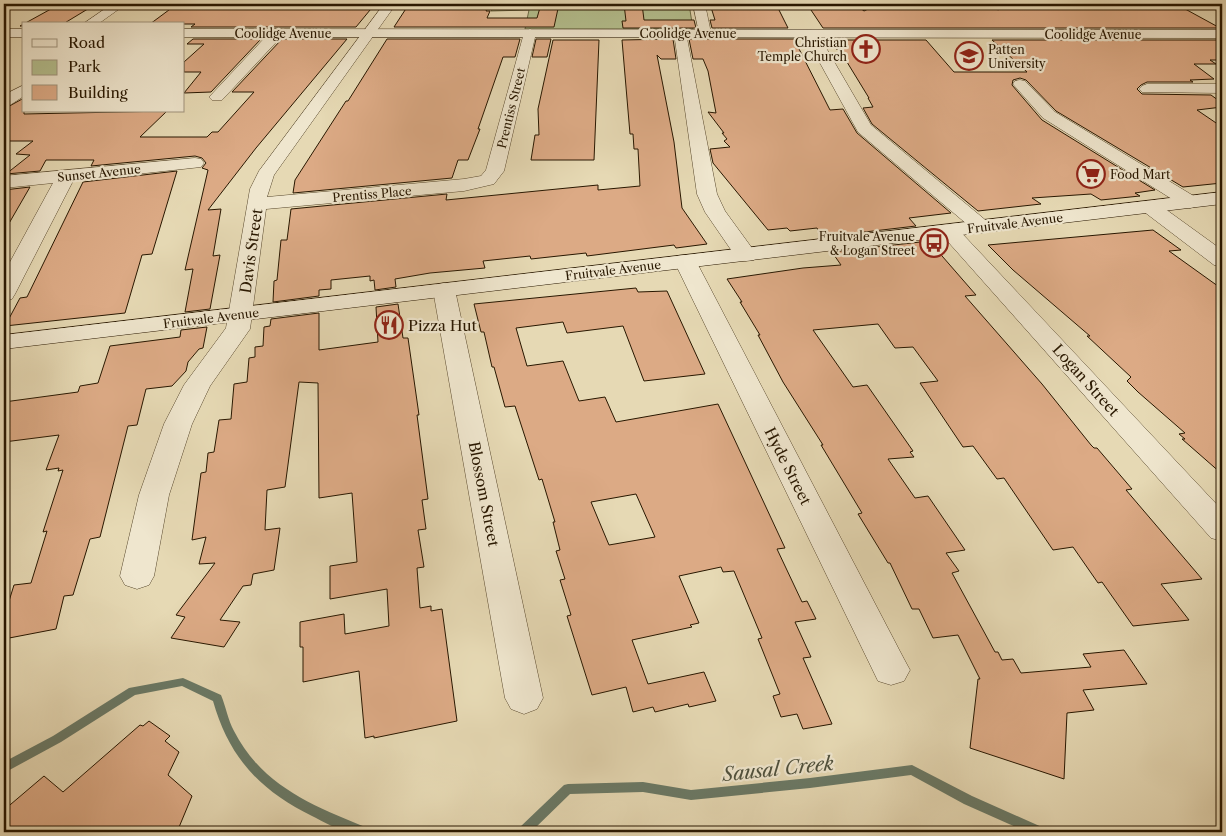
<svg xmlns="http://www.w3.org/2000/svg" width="1226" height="836" font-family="'Libre Caslon Text',serif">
	<rect width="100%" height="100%" fill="#e6d9b4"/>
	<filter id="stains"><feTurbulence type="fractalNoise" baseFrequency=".004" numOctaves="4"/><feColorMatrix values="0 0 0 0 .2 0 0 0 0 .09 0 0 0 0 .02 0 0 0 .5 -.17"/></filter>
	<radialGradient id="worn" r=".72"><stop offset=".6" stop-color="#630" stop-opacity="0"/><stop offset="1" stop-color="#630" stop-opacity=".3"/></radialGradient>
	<path fill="#b4bf8e" stroke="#6e6b47" d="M494,4H689L693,29H525L529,10L491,11Z"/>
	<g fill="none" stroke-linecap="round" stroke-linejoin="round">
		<g fill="#6a7966" fill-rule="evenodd">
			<path d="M183,678L221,695C226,707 228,720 234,731C262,786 315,807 368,828L370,832C364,832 357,833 351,832C339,831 322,821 312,816C259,790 229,757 213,701L182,686L135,695L61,742L4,773V762L53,736L129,688Z"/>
			<path d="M912,765L972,796L1044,828L1046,832H1027L964,804L911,775L810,788L691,800L643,792L570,794L531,832H517L519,828L564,785L568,784L643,782L691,790L810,778Z"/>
		</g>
	</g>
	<g fill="#dcaa85" stroke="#281700" fill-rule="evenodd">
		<path d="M60,4H96L63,24H24V26H20Z"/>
		<path d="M177,4H375L356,27H191L195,24H150Z"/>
		<path d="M409,4H489L486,11H490L487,18H537L541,4H559L554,27H394Z"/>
		<path d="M624,4H642L644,20H694L696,28H623L622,21H626Z"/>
		<path d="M710,4H776L788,28H712L710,20H715Z"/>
		<path d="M807,4H855L864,11L872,7V4H990L998,10L1007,4H1176L1220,28H823Z"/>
		<path d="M193,39H261L211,92L184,93L201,72H184V62L204,44H187Z"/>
		<path d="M282,39H347L256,148L208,210L221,209L213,256L220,255L210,309L185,312L193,269L185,270L208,170L202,168L206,163L202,158L195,156L91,166L94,160H46L40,171L6,174L30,155L16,154L33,141H4V109L24,98V114L167,111L140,137H207L212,132H218L254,92H232Z"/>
		<path d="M387,39H520L515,57H503L478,129H480L468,160H458L452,178L293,193L295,180L346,101H348Z"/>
		<path d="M536,39H551L547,57H532Z"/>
		<path d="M673,39L676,59H661L657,55L674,142L682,208L707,244L676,248L674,245L587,256L586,253L531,259L530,256L483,261L485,268L430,273L395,279L396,287L375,290L374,280L370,281V276L331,280V289L319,290V296L273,302L274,281L277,280L281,240H287L291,209L447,194L446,200L598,185V190L640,186L638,149H634L633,134H630L622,40Z"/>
		<path d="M689,39H794L830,110L843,109L857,133L951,213L909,218L916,226L822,237L817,228L790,231L787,228L768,230L713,163L710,149L730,147L724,141L727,139L722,133H724L708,112L716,113L708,71L703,59H693Z"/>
		<path d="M553,40H599L594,160H531L535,135H539L538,109Z"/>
		<path d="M830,40H926L954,72H1027L992,40H1222V60H1210L1216,64H1194L1214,79L1190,80L1193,82H1147L1141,85L1137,89L1142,94L1211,95L1222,103V107L1197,110L1222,127V183L1183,187L1056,111L1026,80L1020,78L1013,80L1012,85L1042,120L1155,190L1135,193L1140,196L1101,200L1091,194L1032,198L1041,204L978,211L872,124L863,108L873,107L868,98H869L839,49H836Z"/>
		<path d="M177,171L152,254L142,255L125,313L5,326L20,298L27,297L83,182Z"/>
		<path d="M30,187L4,232V190Z"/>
		<path d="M1153,230L1181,250L1169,251L1222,289V474L1182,439H1185L1179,434L1185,433L1138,392L1127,381L1131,377L1087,336H1090L1013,270L988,245Z"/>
		<path d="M929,241L976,295L965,296L1042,384L1091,445L1094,448H1097L1132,489L1126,490L1202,579L1161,584L1189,620L1133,626L1102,582L1098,583L1073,547L1053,550L1004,478L997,479L973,446L963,447L920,383L938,381L913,347L895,348L878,324L813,330L853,387L867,385L913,451L910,452L914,457L888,459L915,498L928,496L965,550L946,553L959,571L952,573L995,652H998L1002,660L1013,659L1021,673L1091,667L1083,654L1124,650L1147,684L1083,690L1094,710L1067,713L1064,779L970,748L978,679H980L958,635L933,638L919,609H912L890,563H888L858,514L862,513L821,445H823L783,382L758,335H760L740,302H742L727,279L803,268L841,265L832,252Z"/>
		<path d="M636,288L638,292L667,291L705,374L644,381L623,326L567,333L563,322L516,328L527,366L563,361L579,401L605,397L616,422L718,404L785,548L777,549L802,602L807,601L816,619L795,622L811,657L803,658L832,724L803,729L797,714L781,717L773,696L780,694L758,639L762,638L734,571L723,572L721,567L679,576L699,623L690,625L692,627L632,640L648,684L704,672L716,701L689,707L688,704L655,712L653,707L633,712L626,687L592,695L567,616L571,615L560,580L565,579L556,551L560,550L553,522H555L542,479L539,480L515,406L505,407L494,367H492L484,332H481L474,304ZM636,494L655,537L609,545L591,502Z"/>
		<path d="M398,304L403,338H408L419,415H417L428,499L422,500L426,529L418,530L424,567L417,568L420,608L431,606V611L442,609L457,721L374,738V736L365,738L359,671L303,682V647H300V622L344,614L345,634L389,626L387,589L330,599V566L357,562L352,493L319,498L318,383L299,382L285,487L267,490L265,530L280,528L274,570L253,574L251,585L243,586L220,620L240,622L224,647L171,638L185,617L176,615L215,563L199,564L206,537L192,540L201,473L206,472L208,453L214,452L219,420L231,419L234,384L247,382L249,358L255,357V347L263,346L264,327L270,326L271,319L319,313V350L378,342L376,307Z"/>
		<path d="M207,327L203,348L199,349L188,362L186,371L172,386L146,389L137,425L128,426L100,537L90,539L73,595L64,596L56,629L4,639V617L14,585L31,583L47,531L43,532L63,470L58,471L59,468L46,470L59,435L4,442V402L78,392L80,386L98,383L110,346L180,337L181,330Z"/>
		<path d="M149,721L170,736L165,741L179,752L168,775L192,796L177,832H4V810L44,776L63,792L140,725L143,726Z"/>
	</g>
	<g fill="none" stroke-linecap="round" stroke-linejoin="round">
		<defs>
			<g id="street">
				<path d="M112,4H126L98,24H83Z"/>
				<path d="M384,4H396L274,175L267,197L464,179L481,176L486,170L524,33L530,29L536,33L504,171L494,184L464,191L266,209L250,329L210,386L192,424L169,495L154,576L149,585L137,589L125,585L120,576L139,495L164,424L184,385L226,328L250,189L259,171Z"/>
				<path d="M693,4H705L711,33L710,36H700L699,33Z"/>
				<path d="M857,4H870L871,5L865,9Z"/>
				<path d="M992,4H1005L999,8Z"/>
				<path d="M277,29L283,33L282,36L222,100H212L209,97L212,94L272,30Z"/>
				<path d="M680,29L686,33L717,194L725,211L757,255L754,260L746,261L738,260L705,212L697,194L674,33Z"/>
				<path d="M811,30L818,34L871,125L989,223L992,227L989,231L982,233L975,231L858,132L804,34Z"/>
				<path d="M1020,80L1025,81L1055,112L1197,198L1200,202L1197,206L1190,208L1183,206L1043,118L1013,84L1015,81Z"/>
				<path d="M1147,84H1222V93L1142,92L1139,89L1142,86Z"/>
				<path d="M24,85V96L10,105L4,107V95Z"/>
				<path d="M195,158L201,159L204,163L201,167L73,181L15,294L12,299L4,301V273L53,183L4,188V176Z"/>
				<path d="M1150,201L1157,203L1222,250V266L1214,265L1143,211L1140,207L1143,203Z"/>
				<path d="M949,225L956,227L1222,510V541L1211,538L942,235L939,231L942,227Z"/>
				<path d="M685,255L693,256L696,261L904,659L910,670L904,681L891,685L878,681L674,261L677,256Z"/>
				<path d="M444,283L452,285L455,290L543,698L537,709L524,714L511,709L505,698L433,290L436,285Z"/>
			</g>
			<g id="secondary">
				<rect x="4" y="29" width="20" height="8"/>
				<path d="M184,29L1222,30V38L184,37Z"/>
				<path d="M1222,192V204L4,349V335Z"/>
			</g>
		</defs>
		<use href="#street" stroke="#58482d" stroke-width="1"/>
		<use href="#secondary" stroke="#281700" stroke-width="1"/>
		<use href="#street" fill="#efe6ce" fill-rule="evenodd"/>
		<use href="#secondary" fill="#efe6ce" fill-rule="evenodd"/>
	</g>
	<defs>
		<symbol id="church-ring" viewBox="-11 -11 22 22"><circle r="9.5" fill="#efe6ce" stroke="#8f2418" stroke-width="1.5"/><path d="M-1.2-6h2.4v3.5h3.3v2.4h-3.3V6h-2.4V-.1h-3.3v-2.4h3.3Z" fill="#8f2418"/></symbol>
		<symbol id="university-ring" viewBox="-11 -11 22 22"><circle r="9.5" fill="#efe6ce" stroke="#8f2418" stroke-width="1.5"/><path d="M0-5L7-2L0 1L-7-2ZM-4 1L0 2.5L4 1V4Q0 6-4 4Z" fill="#8f2418"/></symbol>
		<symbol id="supermarket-ring" viewBox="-11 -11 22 22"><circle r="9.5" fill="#efe6ce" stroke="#8f2418" stroke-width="1.5"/><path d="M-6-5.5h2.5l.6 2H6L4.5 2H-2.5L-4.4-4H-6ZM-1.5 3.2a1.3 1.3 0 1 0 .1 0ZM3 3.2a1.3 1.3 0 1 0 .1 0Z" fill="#8f2418"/></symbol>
		<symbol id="bus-ring" viewBox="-11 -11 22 22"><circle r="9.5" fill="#efe6ce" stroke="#8f2418" stroke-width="1.5"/><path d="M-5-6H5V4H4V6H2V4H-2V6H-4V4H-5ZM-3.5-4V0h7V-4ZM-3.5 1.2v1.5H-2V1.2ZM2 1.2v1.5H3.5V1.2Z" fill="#8f2418"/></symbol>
		<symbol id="restaurant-ring" viewBox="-11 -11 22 22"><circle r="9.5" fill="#efe6ce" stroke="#8f2418" stroke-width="1.5"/><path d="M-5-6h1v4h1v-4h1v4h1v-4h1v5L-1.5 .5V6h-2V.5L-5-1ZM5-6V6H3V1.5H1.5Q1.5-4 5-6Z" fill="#8f2418"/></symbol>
	</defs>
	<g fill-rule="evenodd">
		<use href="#church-ring" x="850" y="33" width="32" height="32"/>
		<use href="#university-ring" x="953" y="40" width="32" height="32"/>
		<use href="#supermarket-ring" x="1075" y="158" width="32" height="32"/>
		<use href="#bus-ring" x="918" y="227" width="32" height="32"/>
		<use href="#restaurant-ring" x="373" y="309" width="32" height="32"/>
	</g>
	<g text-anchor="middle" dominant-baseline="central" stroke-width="4.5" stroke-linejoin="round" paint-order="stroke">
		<g font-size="12" fill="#281700" stroke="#efe6ce">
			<text x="283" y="33">Coolidge Avenue</text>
			<text x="688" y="33">Coolidge Avenue</text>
			<text x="1093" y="34">Coolidge Avenue</text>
			<text transform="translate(511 108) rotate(-76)">Prentiss Street</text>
			<text transform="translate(99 173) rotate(-6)">Sunset Avenue</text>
			<text transform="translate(372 194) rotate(-5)">Prentiss Place</text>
			<text transform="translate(1015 223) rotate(-7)">Fruitvale Avenue</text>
			<text transform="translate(613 270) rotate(-7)">Fruitvale Avenue</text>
			<text transform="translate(211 318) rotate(-7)">Fruitvale Avenue</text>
		</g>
		<g font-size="12" fill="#281700" stroke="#efe6ce" text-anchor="end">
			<text x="847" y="42">Christian<tspan x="847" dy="14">Temple Church</tspan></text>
			<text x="988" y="49" text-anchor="start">Patten<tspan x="988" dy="14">University</tspan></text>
			<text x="1110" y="174" text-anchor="start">Food Mart</text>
			<text x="915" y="236">Fruitvale Avenue<tspan x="915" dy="14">&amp; Logan Street</tspan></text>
		</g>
		<g font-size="15" fill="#281700" stroke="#efe6ce">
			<text transform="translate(251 251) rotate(-82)">Davis Street</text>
			<text transform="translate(1086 380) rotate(48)">Logan Street</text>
			<text transform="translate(788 466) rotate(63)">Hyde Street</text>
			<text transform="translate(484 494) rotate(79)">Blossom Street</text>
		</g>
		<g font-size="15" fill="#281700" stroke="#efe6ce" text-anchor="start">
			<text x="408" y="325">Pizza Hut</text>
		</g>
		<g font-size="19" font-style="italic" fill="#4e503c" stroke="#efe6ce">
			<text transform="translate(778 769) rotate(-6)">Sausal Creek</text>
		</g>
	</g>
	<rect width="1226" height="836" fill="none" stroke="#e6d9b4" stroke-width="20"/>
	<rect x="5" y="5" width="1216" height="826" fill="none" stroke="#281700" stroke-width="2.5"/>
	<rect x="10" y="10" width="1206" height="816" fill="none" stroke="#281700"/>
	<rect x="22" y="22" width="162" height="90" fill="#efe6ce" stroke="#9f937c"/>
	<rect x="32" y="39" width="25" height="8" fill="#efe6ce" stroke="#9f937c"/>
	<text x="68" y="48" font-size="15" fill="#281700">Road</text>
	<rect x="32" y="60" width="25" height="15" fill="#b4bf8e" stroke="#9f937c"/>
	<text x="68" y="72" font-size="15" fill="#281700">Park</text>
	<rect x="32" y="85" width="25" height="15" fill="#dcaa85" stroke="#9f937c"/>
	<text x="68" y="98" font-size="15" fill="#281700">Building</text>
	<rect width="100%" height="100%" filter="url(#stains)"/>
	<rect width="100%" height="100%" fill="url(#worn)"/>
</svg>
